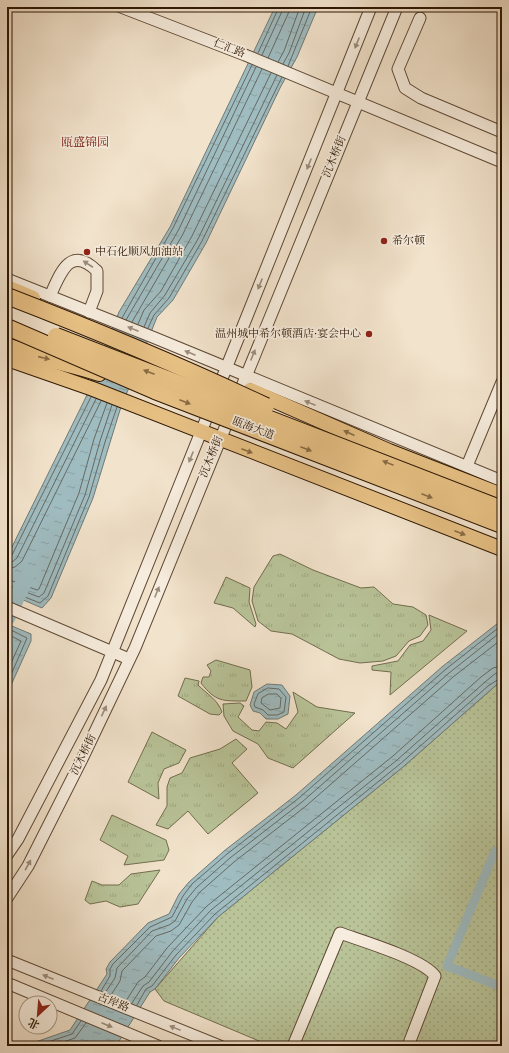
<svg xmlns="http://www.w3.org/2000/svg" width="509" height="1053" font-family="'Old Standard TT','Noto Serif SC',serif">
	<defs>
		<pattern id="grass-tufts" width="24" height="20" patternUnits="userSpaceOnUse"><rect width="24" height="20" fill="#b9c499"/><path d="M3 7l-1-3M5 7V3M7 7l1-3M15 17l-1-3M17 17v-4M19 17l1-3" fill="none" stroke="#9fa882"/></pattern>
		<pattern id="park-dots" width="8" height="8" patternUnits="userSpaceOnUse"><rect width="8" height="8" fill="#b9c499"/><path d="M2 2h.1M6 6h.1" fill="none" stroke="#9fa882" stroke-width="1.8" stroke-linecap="round"/></pattern>
		<pattern id="water-ripples" width="26" height="14" patternUnits="userSpaceOnUse"><rect width="26" height="14" fill="#9fbcc1"/><path d="M2 4q2-2 4 0t4 0M15 11q2-2 4 0t4 0" fill="none" stroke="#89a1a4"/></pattern>
	</defs>
	<rect width="100%" height="100%" fill="#f2e3cc"/>
	<filter id="stains"><feTurbulence type="fractalNoise" baseFrequency=".005" numOctaves="4"/><feColorMatrix values="0 0 0 0 .2 0 0 0 0 .09 0 0 0 0 .02 0 0 0 .5 -.17"/></filter>
	<radialGradient id="worn" r=".72"><stop offset=".6" stop-color="#630" stop-opacity="0"/><stop offset="1" stop-color="#630" stop-opacity=".3"/></radialGradient>
	<g fill="url(#grass-tufts)" stroke="#726d4e">
		<path d="M280,554L313,570L361,588L374,587L393,604L413,607L426,615L428,625L420,636L409,641L396,656L383,661L360,663L339,659L292,634L271,631L258,621L252,601L254,587L273,556Z"/>
		<path d="M226,577L250,588L249,602L256,624L255,627L233,608L214,603Z"/>
		<path d="M429,615L467,631L390,695L391,672L372,670V666L398,661L410,645L423,641L431,630Z"/>
		<path d="M216,660L250,670L252,687L246,701C222,701 216,702 201,683L203,677H209L211,671L207,665Z"/>
		<path d="M185,678L199,681L198,685C207,694 218,700 222,712L219,715L210,714L178,696Z"/>
		<path d="M293,692L317,707L355,713L293,768L268,758L258,744L233,731L224,716L223,704L240,703L244,706L238,717L252,730L259,731L266,722L277,723L286,729L298,712Z"/>
		<path d="M152,732L186,750L179,763L164,769L158,783L159,799L128,782Z"/>
		<path d="M236,739L247,749L232,763L258,793L208,834L188,811L168,829L156,825L167,806V787L170,778L182,773L190,758L220,749Z"/>
		<path d="M112,815L166,840L169,850L164,860L124,865L128,856L100,840Z"/>
		<path d="M160,870L138,904L120,907L106,901L90,904L85,900L92,881L102,885H119L131,874Z"/>
	</g>
	<path fill="url(#park-dots)" stroke="#726d4e" d="M502,680V1046H271L164,1001L155,989L218,917L403,767Z"/>
	<g fill="url(#water-ripples)" stroke="#717a75">
		<path d="M275,7H318L297,57L280,88L206,243L173,300L157,317L120,410L93,498L51,598L42,608L7,593V557L86,397L119,312L170,227Z"/>
		<path d="M502,620V680L403,767L218,917L179,958L155,989L150,992L116,1046H24L70,1030L107,974L106,969L110,962L148,923L169,914L179,894L189,882L224,851L296,795L443,666Z"/>
		<path d="M7,624L31,634V641L7,694Z"/>
		<path d="M267,684L282,685L290,696L288,714L278,719H266L260,713L253,711L250,705L254,692Z"/>
	</g>
	<g fill="none" stroke-linecap="round" stroke-linejoin="round">
		<g stroke="#666962" stroke-width="1">
			<path d="M258,53L279,7"/>
			<path d="M262,55L284,7"/>
			<path d="M268,58L288,14L290,7"/>
			<path d="M278,62L284,51L300,7"/>
			<path d="M283,64L289,53L306,7"/>
			<path d="M288,66L312,7"/>
			<path d="M122,318L173,228L252,65"/>
			<path d="M126,320L178,231L256,67"/>
			<path d="M132,322L183,234L262,69"/>
			<path d="M138,324L144,310L161,291L192,236L271,73"/>
			<path d="M144,327L150,313L165,295L198,239L277,75"/>
			<path d="M148,328L154,315L169,298L202,241L282,77"/>
			<path d="M7,558L12,555L91,397"/>
			<path d="M7,563L12,562L17,558L96,399"/>
			<path d="M7,569L15,567L22,561L101,401"/>
			<path d="M7,579L37,590L39,589L79,493L94,439L107,403"/>
			<path d="M7,585L39,597L44,593L85,495L100,441L112,405"/>
			<path d="M7,590L40,603L48,596L89,497L105,442L117,407"/>
			<path d="M7,628L27,638L7,684"/>
			<path d="M7,634L21,641L7,672"/>
			<path d="M268,688L279,689L286,697L284,712L277,715H268L263,710L255,707L254,704L258,694Z"/>
			<path d="M269,694H277L281,698L280,708L270,710L261,703L262,698Z"/>
			<path d="M101,991L110,976V969L113,964L150,927L172,917L183,896L192,884L227,854L299,798L446,669L502,625"/>
			<path d="M105,993L115,978L117,968L152,931L169,925L175,921L187,899L196,888L230,858L302,802L449,673L502,631"/>
			<path d="M111,995L120,981L122,971L156,936L171,931L179,925L192,902L200,892L234,862L306,806L453,677L502,639"/>
			<path d="M126,1001L138,982L145,977L167,948L207,906L393,756L481,677L493,668L502,666"/>
			<path d="M132,1003L143,986L149,982L172,952L211,910L397,760L485,682L496,673L502,672"/>
			<path d="M137,1005L146,989L152,986L176,955L215,914L400,764L488,686L502,677"/>
			<path d="M36,1046L72,1034L81,1021"/>
			<path d="M51,1046L75,1038L86,1023"/>
		</g>
		<path stroke="#9fbcc1" stroke-width="9" d="M502,854L495,851L447,966L502,987"/>
		<path stroke="#9fbcc1" stroke-width="16" d="M7,618L26,578"/>
		<defs>
			<g id="minor">
				<path d="M121,7L245,55L502,162"/>
				<path d="M420,18L398,69L405,88L421,98L502,132"/>
				<path d="M7,279L155,338L502,481"/>
				<path d="M50,296C61,272 70,245 97,271V291L89,312"/>
				<path d="M217,391L371,7"/>
				<path d="M467,466L502,382"/>
				<path d="M7,607L129,659"/>
				<path d="M7,855L18,839L101,680L211,407"/>
				<path d="M7,898L28,866L82,759L135,648L397,7"/>
				<path d="M7,960L220,1046"/>
				<path d="M7,983L158,1046"/>
				<path d="M293,1046L340,933C362,941 423,959 435,976L408,1046"/>
			</g>
			<g id="major">
				<path d="M7,287L33,298"/>
				<path d="M7,359L93,389L502,549"/>
				<path d="M250,390L389,451L502,495"/>
			</g>
			<path id="highway" d="M7,346C37,358 69,363 99,373"/>
		</defs>
		<use href="#minor" stroke="#5e4935" stroke-width="13"/>
		<use href="#major" stroke="#2c1603" stroke-width="16"/>
		<use href="#highway" stroke="#2c1603" stroke-width="18"/>
		<use href="#minor" stroke="#f7edde" stroke-width="11"/>
		<use href="#major" stroke="#e9c286" stroke-width="14"/>
		<use href="#highway" stroke="#e9c286" stroke-width="16"/>
		<defs>
			<g id="highway-bridge">
				<path d="M7,296C95,330 181,366 266,406"/>
				<path d="M7,327L155,391L502,525"/>
				<path d="M56,336L502,509"/>
			</g>
		</defs>
		<use href="#highway-bridge" stroke="#2c1603" stroke-width="18" stroke-linecap="butt"/>
		<use href="#highway-bridge" stroke="#e9c286" stroke-width="16"/>
	</g>
	<defs><path id="oneway-solid" d="M-6-.8H1V-3.2L6.5 0L1 3.2V.8H-6Z"/></defs>
	<g fill="#9c8c7b">
		<use href="#oneway-solid" transform="translate(357 43) rotate(112)"/>
		<use href="#oneway-solid" transform="translate(309 164) rotate(112)"/>
		<use href="#oneway-solid" transform="translate(88 264) rotate(-147)"/>
		<use href="#oneway-solid" transform="translate(260 284) rotate(112)"/>
		<use href="#oneway-solid" transform="translate(133 329) rotate(-158)"/>
		<use href="#oneway-solid" transform="translate(190 353) rotate(-157)"/>
		<use href="#oneway-solid" transform="translate(253 355) rotate(-68)"/>
		<use href="#oneway-solid" transform="translate(310 403) rotate(-158)"/>
		<use href="#oneway-solid" transform="translate(191 457) rotate(112)"/>
		<use href="#oneway-solid" transform="translate(157 592) rotate(-68)"/>
		<use href="#oneway-solid" transform="translate(104 711) rotate(-65)"/>
		<use href="#oneway-solid" transform="translate(28 865) rotate(-61)"/>
		<use href="#oneway-solid" transform="translate(48 977) rotate(-158)"/>
		<use href="#oneway-solid" transform="translate(107 1025) rotate(23)"/>
		<use href="#oneway-solid" transform="translate(175 1028) rotate(-158)"/>
	</g>
	<g fill="#8a6c44">
		<use href="#oneway-solid" transform="translate(44 358) rotate(13)"/>
		<use href="#oneway-solid" transform="translate(149 372) rotate(-159)"/>
		<use href="#oneway-solid" transform="translate(185 402) rotate(21)"/>
		<use href="#oneway-solid" transform="translate(349 433) rotate(-156)"/>
		<use href="#oneway-solid" transform="translate(306 449) rotate(21)"/>
		<use href="#oneway-solid" transform="translate(247 451) rotate(21)"/>
		<use href="#oneway-solid" transform="translate(388 463) rotate(-158)"/>
		<use href="#oneway-solid" transform="translate(427 496) rotate(21)"/>
		<use href="#oneway-solid" transform="translate(460 533) rotate(21)"/>
	</g>
	<g fill="#8f2418" stroke="#f7edde" stroke-width="1.5">
		<circle cx="384" cy="241" r="4"/>
		<circle cx="87" cy="252" r="4"/>
		<circle cx="369" cy="334" r="4"/>
	</g>
	<g text-anchor="middle" dominant-baseline="central" stroke-width="3.5" stroke-linejoin="round" paint-order="stroke">
		<g font-size="11" fill="#2c1603" stroke="#f7edde">
			<text transform="translate(229 49) rotate(21)">仁汇路</text>
			<text transform="translate(335 157) rotate(-68)">沉木桥街</text>
			<text transform="translate(253 429) rotate(21)">瓯海大道</text>
			<text transform="translate(212 457) rotate(-68)">沉木桥街</text>
			<text transform="translate(84 755) rotate(-64)">沉木桥街</text>
			<text transform="translate(113 1003) rotate(22)">古岸路</text>
		</g>
		<g font-size="11" fill="#2c1603" stroke="#f7edde" text-anchor="start">
			<text x="392" y="241">希尔顿</text>
			<text x="95" y="252">中石化顺风加油站</text>
			<text x="361" y="334" text-anchor="end">温州城中希尔顿酒店·宴会中心</text>
		</g>
		<g font-size="12" fill="#7a1f14" stroke="#f7edde">
			<text x="85" y="143">瓯盛锦园</text>
		</g>
	</g>
	<rect width="509" height="1053" fill="none" stroke="#f2e3cc" stroke-width="24"/>
	<rect x="8" y="8" width="493" height="1037" fill="none" stroke="#2c1603" stroke-width="2"/>
	<rect x="12" y="12" width="485" height="1029" fill="none" stroke="#2c1603"/>
	<g transform="translate(38 1015) rotate(206)"><circle r="19" fill="#f7edde" stroke="#a69786"/>
	<path d="M0-3L7 15L0 10L-7 15Z" fill="#8f2418"/>
	<text y="-6" font-size="11" font-weight="bold" text-anchor="middle" fill="#2c1603">北</text>
	</g>
	<rect width="100%" height="100%" filter="url(#stains)"/>
	<rect width="100%" height="100%" fill="url(#worn)"/>
</svg>
